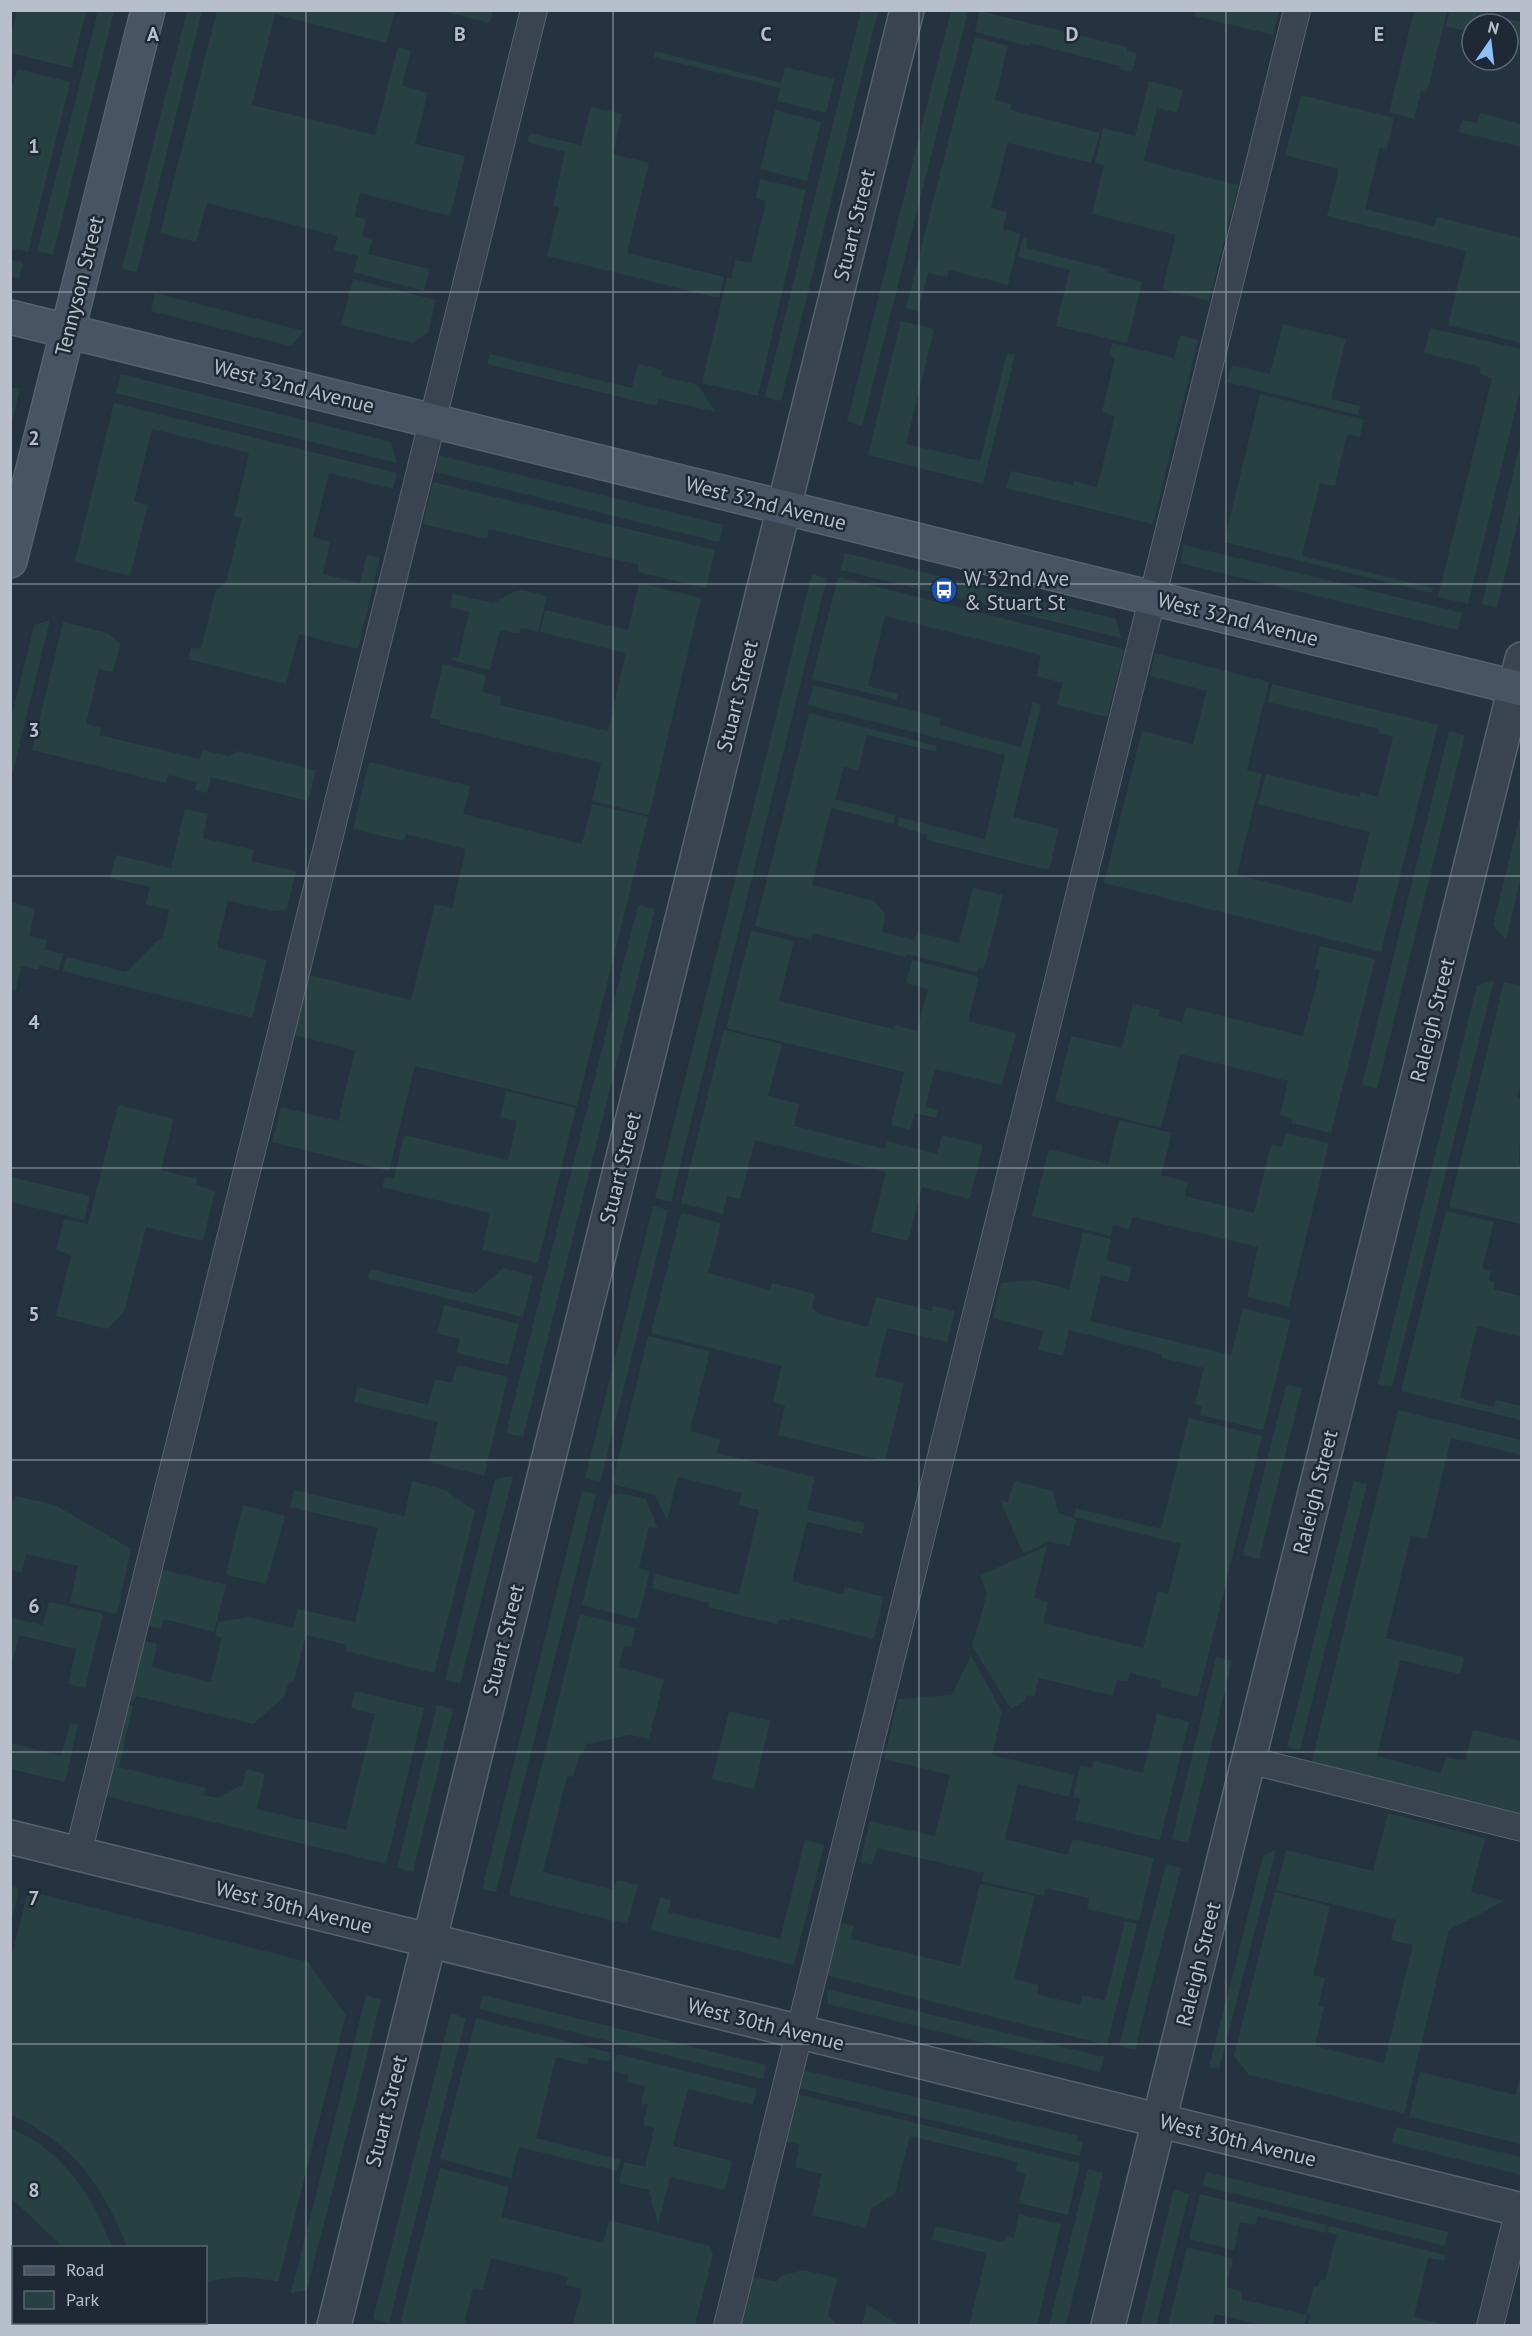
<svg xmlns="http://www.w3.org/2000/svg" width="1532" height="2336" font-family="'PT Sans',sans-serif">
	<rect width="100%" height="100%" fill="#253340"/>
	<g fill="#274041">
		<path d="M17,10L86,11L72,68L11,53V36Z"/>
		<path d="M98,11H114L53,255L37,251Z"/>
		<path d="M187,11H202L137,272L122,269Z"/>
		<path d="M217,11H395L386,43L275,14L252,105L375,135L398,47L411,50L402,86L428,93L415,144L465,156L450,216L360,193L351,230L355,216L366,219L362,236L372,240L368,254L429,269L424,291L354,272L358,256L334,250L338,236L207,203L196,242L160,233Z"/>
		<path d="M442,11L493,10V11L490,23Z"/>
		<path d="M861,11H878L781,401L765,397Z"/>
		<path d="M951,11H968L862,426L847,421Z"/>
		<path d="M980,11L1127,47V51L1137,53L1132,72L1119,69L1120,66L1030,43L1029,46L975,32Z"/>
		<path d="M1196,11V10L1279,11L1273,35L1195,16Z"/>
		<path d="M1414,11H1447L1427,92L1421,91L1414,119L1389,112Z"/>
		<path d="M1450,11H1475L1521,22V45L1508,41V24H1472V33L1446,26Z"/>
		<path d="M975,37L1008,46L995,100L1011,104L1010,110L1100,133L1091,163L1008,143L991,208L1007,212L1003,229L1020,234L1008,285L949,270L947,277L928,273L918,311L906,308Z"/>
		<path d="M655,51L781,83L785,67L834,79L826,113L777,101L780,88L654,57Z"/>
		<path d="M17,69L70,82L28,252L11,248L10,94Z"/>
		<path d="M1149,81L1183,90L1177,113L1157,108L1144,161L1238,185L1209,301L1162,289L1176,235L1092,214L1104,165L1095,163L1103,128L1135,136Z"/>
		<path d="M1301,95L1394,118L1387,149L1380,148L1365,209L1434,226L1437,217L1521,238V343L1448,325L1466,251L1327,216L1339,169L1285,155Z"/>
		<path d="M591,107L622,114L613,154L649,163L627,253L724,277L719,298L547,256L559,207L553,205L565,152L527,142L530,133L581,145Z"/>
		<path d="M775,110L821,122L807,181L760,169Z"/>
		<path d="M1480,113L1521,124V147L1459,132L1462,120L1477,123Z"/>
		<path d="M760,179L806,190L758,396L702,383L727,278L731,279L735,260L751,263L766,201L756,198Z"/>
		<path d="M1023,238L1027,239L1026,248L1109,269L1108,273L1142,282L1127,343L1056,326L1070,270L1018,257Z"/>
		<path d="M11,260L23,262L19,278L11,276Z"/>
		<path d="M353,279L436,300L428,332L413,343L341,325Z"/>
		<path d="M155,293L304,331L291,346L151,311Z"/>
		<path d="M901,321L934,329L906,444L980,461L1007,353L1015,355L983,484L868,455Z"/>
		<path d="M1283,324L1346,339L1331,399L1360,406L1358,415L1227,382L1232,365L1270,374Z"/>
		<path d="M1430,328L1521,349V387L1468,604L1438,597L1492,378L1479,374L1481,367L1424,353Z"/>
		<path d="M1180,335L1198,340L1153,524L1006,488L1011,471L1073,485L1074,481L1097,487L1115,416L1102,412L1115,358L1109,356L1112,343L1174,358Z"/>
		<path d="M490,354L632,388L638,364L662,370L661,376L698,385L716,412L659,399L657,406L487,364Z"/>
		<path d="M121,374L391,442L397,463L116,393Z"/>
		<path d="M11,387L20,389L11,426L10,387Z"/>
		<path d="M1260,394L1364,420L1360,437L1347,434L1335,486L1320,483L1302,556L1433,588L1431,593L1224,542Z"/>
		<path d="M114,403L397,473L393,489L329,473L313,537L330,542L323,574L360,583L367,555L380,558L358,649L299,634L286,684L188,659L191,647L201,649L216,590L226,583L242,518L234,516L249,453L152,429L134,501L148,505L130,576L75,562Z"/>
		<path d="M1521,441V508L1497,608L1482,604Z"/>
		<path d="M439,455L724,525L719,542L435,472Z"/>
		<path d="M433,482L715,550L706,588L638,572L639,565L489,529L487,539L423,524Z"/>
		<path d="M1184,545L1462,613L1458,630L1180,563Z"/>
		<path d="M845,553L1116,619L1121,638L841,570Z"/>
		<path d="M812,574L827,578L671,1202L655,1198Z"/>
		<path d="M838,577L1124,649L1107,717L1057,705L1063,683L1036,676L1041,655L885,616L868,686L898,694L897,700L812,679Z"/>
		<path d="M639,583L701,598L649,815L592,801L601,763L440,724V720L430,718L443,664L486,675L482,692L501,697L500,705L608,731L626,653L540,632L545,610L628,630Z"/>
		<path d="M520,589L547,596L538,632L521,628L519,634L500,630L490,670L451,660L452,657L458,658L469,612L450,607L453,594L493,603Z"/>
		<path d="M50,620L11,780V719L34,625Z"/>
		<path d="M63,622L108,633L120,644L113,672L99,669L86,724L101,728L99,735L200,759L203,750L228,756L238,751L316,770L308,801L211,777L207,793L195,790L197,782L169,775L166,783L32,750Z"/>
		<path d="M1155,653L1269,682L1247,770L1262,774L1237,875L1352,903L1370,832L1258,804L1266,774L1359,797L1361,792L1378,797L1393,737L1379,733V729L1268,702L1272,684L1438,725L1381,952L1104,883L1142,731L1193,744L1207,691L1150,676Z"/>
		<path d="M813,685L941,718L939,725L1021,747L1033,702L1041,705L1013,817L1059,829L1049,870L927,840V835L897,826L899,817L985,839L1005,755L808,705Z"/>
		<path d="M809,713L937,746L936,752L867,735L858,770L844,767L835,799L896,815L893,824L831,808L812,885L874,901L885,913L882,932L914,940L917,932L959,943L973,888L1003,895L984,969L978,968L977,972L908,954L906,957L813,933L811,940L755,926Z"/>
		<path d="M1449,731L1465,735L1377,1089L1362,1085Z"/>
		<path d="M369,762L470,786L463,814L582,844L592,804L648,817L577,1106L415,1066L389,1171L272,1142L281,1107L338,1121L355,1050L294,1035L309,975L411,1000L435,904L452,908L466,849L406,834L404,841L353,829Z"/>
		<path d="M185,809L208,814L203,838L254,850L251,861L296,871L287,909L274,911L228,901L217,947L267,960L252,1018L63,971L66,957L126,972L158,940L163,939L169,910L146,904L150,887L110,878L116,855L171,868Z"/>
		<path d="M1521,812V876L1506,940L1493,925Z"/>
		<path d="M11,902L35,909L29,936L47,940L45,950L63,954L59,970L40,965L38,970L21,966L16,990L11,989Z"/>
		<path d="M638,905L655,909L523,1437L506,1433Z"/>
		<path d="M751,931L794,941L779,1001L893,1029L894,1025L917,1031L928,989L906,983L912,960L979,977L968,1021L1016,1033L1002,1085L935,1069L925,1107L938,1110L936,1118L915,1113L910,1130L891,1125L904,1072L726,1028Z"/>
		<path d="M1320,946L1375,959L1331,1133L1292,1123V1118L1280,1115L1288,1081L1180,1054L1161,1128L1055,1101L1071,1036L1122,1048L1133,1004L1160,1010L1159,1016L1182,1022L1186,1007L1303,1036L1320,970L1314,969Z"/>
		<path d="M1494,980L1392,1387L1378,1384L1477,986Z"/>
		<path d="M1504,982L1521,986L1522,1080L1517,1098L1522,1099L1519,1163L1522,1164L1521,1224L1449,1207Z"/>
		<path d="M724,1030L782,1044L768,1096L799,1104L794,1126L885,1149L887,1141L937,1154L942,1135L983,1145L970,1199L922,1187L908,1241L871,1232L886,1172L755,1140L740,1199L727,1196L723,1214L681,1203Z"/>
		<path d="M506,1091L576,1108L538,1263L482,1250L490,1213L382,1187L385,1177L394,1179L404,1135L508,1160L517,1121L500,1117Z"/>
		<path d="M118,1105L174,1119L161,1170L197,1179L196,1185L215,1191L203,1241L146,1227L124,1312L107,1329L56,1316L71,1255L56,1250L64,1219L88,1224Z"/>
		<path d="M1119,1120L1172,1133L1161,1175L1188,1182L1185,1196L1254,1213L1271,1145L1282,1147L1286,1133L1329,1143L1289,1307L1247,1297L1258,1247L1133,1217L1129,1229L1113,1225L1111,1236L1032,1216L1049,1149L1108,1164Z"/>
		<path d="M11,1177L90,1196L84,1220L11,1202Z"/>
		<path d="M653,1206L668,1210L600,1482L585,1478Z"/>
		<path d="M1446,1211L1494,1222L1482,1269L1491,1271L1489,1280L1495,1282L1493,1289L1521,1296V1337L1477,1326L1460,1398L1494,1407L1496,1400L1521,1406V1420L1401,1391Z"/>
		<path d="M681,1213L721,1223L708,1273L770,1290L772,1283L815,1294L812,1307L822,1315L868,1327L876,1297L932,1311L933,1306L955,1311L947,1342L887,1328L875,1376L904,1383L885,1461L778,1435L785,1406L773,1401L782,1366L651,1333Z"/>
		<path d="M1083,1232L1111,1239L1106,1260L1132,1267L1128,1282L1101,1275L1090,1321L1231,1355L1243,1308L1291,1320L1263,1430L1200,1415L1202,1406L1195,1404L1204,1368L1162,1358V1354L1069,1330L1063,1356L1038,1350L1043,1331L993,1318L1001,1283L1032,1280L1069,1289Z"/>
		<path d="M503,1268L533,1276L523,1317L368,1279L370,1269L474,1294Z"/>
		<path d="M444,1305L519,1324L508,1365L457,1353L460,1339L437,1334Z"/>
		<path d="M648,1336L710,1351L690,1431L720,1439L717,1453L815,1477L807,1510L865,1523L862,1534L807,1522L792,1581L843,1594L845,1587L884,1597L874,1639L791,1618L790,1621L779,1619L777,1624L708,1607L709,1603L652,1588L655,1574L739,1595L759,1510L739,1505L742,1493L678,1477L667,1520L655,1495L612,1484Z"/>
		<path d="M457,1365L508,1377L484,1476L429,1462L438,1422L354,1402L357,1387L428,1405L435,1379L452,1383Z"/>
		<path d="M1286,1385L1302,1388L1259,1559L1243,1555Z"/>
		<path d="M1398,1410L1521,1440V1455L1451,1438L1427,1539L1411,1536L1386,1638L1464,1657L1460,1674L1400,1660L1377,1756L1441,1773L1446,1757L1465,1761L1473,1730L1521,1741V1816L1311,1765Z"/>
		<path d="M1189,1418L1262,1436L1198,1697L1160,1687L1161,1681L1130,1673L1127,1682L1117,1680L1113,1696L1039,1678L1034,1697L1026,1695L1025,1701L1011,1709L972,1646L987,1594L980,1575L1047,1546L1034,1598L1048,1602L1043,1623L1143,1648L1158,1591L1168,1593L1181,1544L1074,1517L1076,1508L1161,1529Z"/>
		<path d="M513,1476L460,1684L445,1680L495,1479Z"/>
		<path d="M412,1481L445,1490L475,1511L434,1673L346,1651L347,1645L306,1635L294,1680L287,1686L285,1696L253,1724L136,1696L134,1701L127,1700L141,1640L157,1644L152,1667L211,1682L222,1638L215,1635L218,1622L248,1617L293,1628L298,1609L355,1622L378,1528L290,1507L294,1490L404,1516Z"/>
		<path d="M1014,1481L1053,1491L1058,1513L1076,1519L1070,1546L1049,1542L1023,1553L1000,1500L1008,1502Z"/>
		<path d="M1354,1481L1367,1484L1300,1750L1287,1747Z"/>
		<path d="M582,1491L596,1494L496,1892L482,1889Z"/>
		<path d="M620,1493L646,1499L658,1529L649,1527L639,1568L650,1571L638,1619L582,1605L609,1497Z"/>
		<path d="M15,1496L55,1505L131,1549L117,1614L70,1603L78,1566L26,1554L22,1573L11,1570V1507Z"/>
		<path d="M243,1505L285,1516L266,1584L226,1575Z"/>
		<path d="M160,1569L226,1585L214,1632L164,1619L161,1629L146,1625Z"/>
		<path d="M49,1602L103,1614L85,1688L68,1684L76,1649L19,1635L11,1667V1618L43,1625Z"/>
		<path d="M580,1614L636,1628L631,1647L624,1646L619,1667L664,1679L649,1739L630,1735L588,1744L579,1757L573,1777L567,1776L543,1872L614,1890L617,1880L638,1885L627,1924L509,1895Z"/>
		<path d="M971,1655L1002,1712L992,1755L1074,1775L1069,1797L1018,1784L1005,1839L1068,1855L1072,1839L1154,1858L1139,1921L1087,1909L1089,1898L1046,1888L1044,1896L982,1881L984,1873L877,1848L872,1865L860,1862L870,1821L935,1836L950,1775L884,1759L898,1699L952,1695Z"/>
		<path d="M1216,1657L1232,1661L1188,1843L1172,1839Z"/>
		<path d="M355,1691L424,1708L386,1864L101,1795L124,1704L133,1706L119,1767L205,1788L204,1795L217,1798L242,1785L246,1769L265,1774L257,1809L346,1830L375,1714L351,1708Z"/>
		<path d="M437,1705L453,1709L413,1872L397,1868Z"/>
		<path d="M729,1711L770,1721L754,1789L712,1779Z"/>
		<path d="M1157,1714L1189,1722L1160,1840L1075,1820L1080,1799L1073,1797L1080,1765L1092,1768L1094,1761L1143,1773Z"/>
		<path d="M70,1723L78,1725L65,1782L11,1769V1743L61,1756Z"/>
		<path d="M1388,1813L1485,1838L1471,1892L1504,1901L1449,1930L1404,2114L1249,2075L1234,2056L1275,1892L1330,1906L1313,1975L1325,1978L1318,2006L1324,2007L1315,2046L1384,2063L1413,1945L1391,1940L1396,1920L1276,1890L1286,1850L1373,1871Z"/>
		<path d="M805,1840L824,1845L794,1965L651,1930L660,1897L671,1900L668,1912L780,1939Z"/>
		<path d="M1276,1850L1219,2069L1209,2067L1263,1856Z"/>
		<path d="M1166,1864L1181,1868L1135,2050L1119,2046Z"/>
		<path d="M980,1884L1035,1896L1014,1979L1039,1985L1037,1994L1080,2005L1082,1995L1105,2001L1125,1921L1137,1924L1107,2045L825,1975L838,1922L854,1926L851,1939L960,1966Z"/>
		<path d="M11,1886L19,1889L11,1924L10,1886Z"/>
		<path d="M28,1891L308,1962L346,2015L278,2282C252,2276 231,2275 206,2283V2248L127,2247C105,2188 70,2140 11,2115V1959Z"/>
		<path d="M827,1989L1104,2057L1100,2072L828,2004Z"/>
		<path d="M366,1995L381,2000L307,2290L291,2293Z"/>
		<path d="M483,1995L766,2065L763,2079L479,2009Z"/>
		<path d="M451,2013L466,2018L389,2323L373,2319Z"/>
		<path d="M476,2018L612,2053L609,2062L589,2057L587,2065L556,2057L536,2138L621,2160L617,2171L519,2147L511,2178L440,2159Z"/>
		<path d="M617,2054L757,2089L753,2105L688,2089L673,2146L732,2161L725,2190L670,2177L658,2225L649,2190L619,2183L624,2162L645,2167L654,2128L643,2125L648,2105L641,2103L645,2086L627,2082L629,2075L613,2071Z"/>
		<path d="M803,2070L1078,2136L1077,2140L1083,2142L1080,2156L799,2088Z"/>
		<path d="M1420,2072L1516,2095L1521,2072V2144L1409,2117Z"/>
		<path d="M797,2094L1080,2163L1068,2215L1019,2203L1026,2174L1016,2171L1018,2162L910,2136L895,2194L871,2208L866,2228L812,2215L822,2174L795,2167L800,2145L785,2141Z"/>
		<path d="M1396,2127L1521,2157V2175L1392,2143Z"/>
		<path d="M10,2128C63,2149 92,2196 112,2247H63L11,2198Z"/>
		<path d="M440,2168L509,2187L501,2217L603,2243L609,2220L710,2246L713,2254L695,2325H573L582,2289L566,2285L568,2277L491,2258L483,2290L473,2288L464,2325H400Z"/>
		<path d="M1088,2169L1103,2173L1066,2325H1049Z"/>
		<path d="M1206,2172L1448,2232L1445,2246L1203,2186Z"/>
		<path d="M1174,2190L1189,2194L1156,2325H1140Z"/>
		<path d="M1200,2194L1327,2225L1325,2233L1258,2216L1255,2225L1240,2222L1234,2250L1189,2239Z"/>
		<path d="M1019,2214L1061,2224L1037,2325H969L987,2253L932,2240L935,2226L1004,2242L1006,2236L1014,2238Z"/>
		<path d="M1329,2226L1445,2255L1444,2261L1428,2258L1414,2317L1446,2325H1308L1311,2315L1307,2314L1314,2286L1318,2287L1320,2280H1325L1337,2235L1327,2232Z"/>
		<path d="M1187,2247L1233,2259L1226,2287L1242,2292L1241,2299L1307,2315L1304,2325H1263L1215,2314L1212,2325H1168Z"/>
		<path d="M803,2270L837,2278L828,2315L838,2325L734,2326L750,2276L776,2282L781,2276Z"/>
		<path d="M867,2304L898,2325H862Z"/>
	</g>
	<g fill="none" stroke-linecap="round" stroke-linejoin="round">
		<defs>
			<g id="lane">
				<path d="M1248,1760L1522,1828"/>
				<path d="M78,1854L534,10"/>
				<path d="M727,2326L1297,10"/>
				<path d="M1490,2326L1519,2209"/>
			</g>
			<g id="street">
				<path d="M10,1837L1522,2210"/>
				<path d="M334,2326L907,10"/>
				<path d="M1108,2326L1522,659"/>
			</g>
			<g id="secondary">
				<path d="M10,317L1522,689"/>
				<path d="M10,561L148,10"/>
			</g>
		</defs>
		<use href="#lane" stroke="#57626d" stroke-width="28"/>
		<use href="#street" stroke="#57626d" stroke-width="36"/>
		<use href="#secondary" stroke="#57626d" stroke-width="36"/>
		<use href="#lane" stroke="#3a4450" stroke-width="26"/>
		<use href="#street" stroke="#3a4450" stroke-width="33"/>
		<use href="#secondary" stroke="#485463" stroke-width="33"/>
	</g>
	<path fill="none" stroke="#b6bfca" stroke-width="1.5" stroke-opacity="0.55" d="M306,10V2326M613,10V2326M919,10V2326M1226,10V2326M10,292H1522M10,584H1522M10,876H1522M10,1168H1522M10,1460H1522M10,1752H1522M10,2044H1522"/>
	<defs>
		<symbol id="bus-disc" viewBox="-11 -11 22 22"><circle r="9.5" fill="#1a4fb4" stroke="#1e2935"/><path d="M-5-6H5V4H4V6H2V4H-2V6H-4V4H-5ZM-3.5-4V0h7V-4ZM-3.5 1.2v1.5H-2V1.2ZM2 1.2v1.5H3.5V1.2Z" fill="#fff"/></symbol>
	</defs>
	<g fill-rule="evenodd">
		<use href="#bus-disc" x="929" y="575" width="30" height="30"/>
	</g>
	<g text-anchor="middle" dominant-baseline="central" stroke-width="5" stroke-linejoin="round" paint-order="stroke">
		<g font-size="21" fill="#b6bfca" stroke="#1e2935">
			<text transform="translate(854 225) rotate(-76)">Stuart Street</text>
			<text transform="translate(79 286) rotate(-76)">Tennyson Street</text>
			<text transform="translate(294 386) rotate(14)">West 32nd Avenue</text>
			<text transform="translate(766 503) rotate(14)">West 32nd Avenue</text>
			<text transform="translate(1238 619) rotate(14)">West 32nd Avenue</text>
			<text transform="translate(737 696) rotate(-76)">Stuart Street</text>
			<text transform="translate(1432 1020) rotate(-76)">Raleigh Street</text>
			<text transform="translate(620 1168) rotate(-76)">Stuart Street</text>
			<text transform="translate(1315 1492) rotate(-76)">Raleigh Street</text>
			<text transform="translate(503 1640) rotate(-76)">Stuart Street</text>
			<text transform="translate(294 1907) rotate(14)">West 30th Avenue</text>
			<text transform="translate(1198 1964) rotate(-76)">Raleigh Street</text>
			<text transform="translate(766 2024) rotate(14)">West 30th Avenue</text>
			<text transform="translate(386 2111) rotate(-76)">Stuart Street</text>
			<text transform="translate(1238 2140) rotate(14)">West 30th Avenue</text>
		</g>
		<g font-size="21" fill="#b6bfca" stroke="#1e2935" text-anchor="start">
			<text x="964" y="578">W 32nd Ave<tspan x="964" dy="24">&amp; Stuart St</tspan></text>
		</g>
	</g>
	<g font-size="20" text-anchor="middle" font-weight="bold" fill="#b6bfca" stroke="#1e2935" stroke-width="5" stroke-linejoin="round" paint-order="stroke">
		<text x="153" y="41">A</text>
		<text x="460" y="41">B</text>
		<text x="766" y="41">C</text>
		<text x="1072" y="41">D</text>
		<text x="1379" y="41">E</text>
		<text x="34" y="153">1</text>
		<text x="34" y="445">2</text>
		<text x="34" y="737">3</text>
		<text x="34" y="1029">4</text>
		<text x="34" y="1321">5</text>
		<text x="34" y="1613">6</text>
		<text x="34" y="1905">7</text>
		<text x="34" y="2197">8</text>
	</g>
	<rect width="1532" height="2336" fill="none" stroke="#b6bfca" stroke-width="24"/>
	<rect x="12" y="2246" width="195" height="78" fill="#1e2935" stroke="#5b6571" stroke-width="1.5"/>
	<rect x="24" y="2266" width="30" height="9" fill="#485463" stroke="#5b6571" stroke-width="1.5"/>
	<text x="66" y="2276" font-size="18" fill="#b6bfca">Road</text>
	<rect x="24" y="2291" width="30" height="18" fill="#274041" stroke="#5b6571" stroke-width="1.5"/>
	<text x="66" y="2306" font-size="18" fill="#b6bfca">Park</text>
	<g transform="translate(1490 42) rotate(14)"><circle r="28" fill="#1e2935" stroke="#5b6571" stroke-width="1.5"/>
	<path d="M0-4.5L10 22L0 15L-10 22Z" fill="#8ebff7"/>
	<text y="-9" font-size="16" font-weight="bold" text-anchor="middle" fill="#b6bfca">N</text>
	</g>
</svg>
